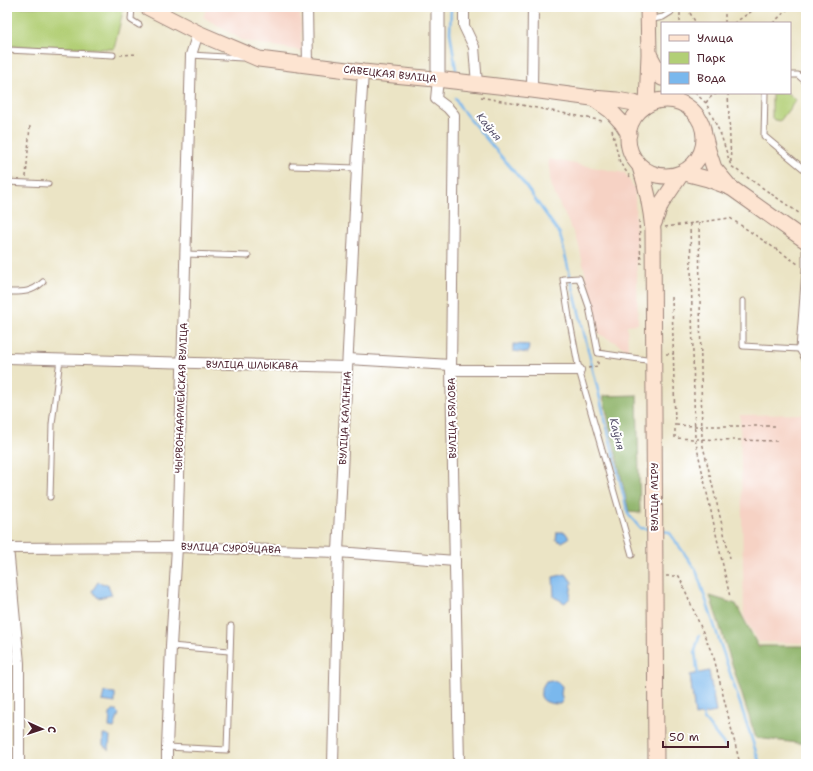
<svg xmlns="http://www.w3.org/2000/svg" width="813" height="771" font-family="'Shantell Sans',sans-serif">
	<rect width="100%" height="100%" fill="#fff"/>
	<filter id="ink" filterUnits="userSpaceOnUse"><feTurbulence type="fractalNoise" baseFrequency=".025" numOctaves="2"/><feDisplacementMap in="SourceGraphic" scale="8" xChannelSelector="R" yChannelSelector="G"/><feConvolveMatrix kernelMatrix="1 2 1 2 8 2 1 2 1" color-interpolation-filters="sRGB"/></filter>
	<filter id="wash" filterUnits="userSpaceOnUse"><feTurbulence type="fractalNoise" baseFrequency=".012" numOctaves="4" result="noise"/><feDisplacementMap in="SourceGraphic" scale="16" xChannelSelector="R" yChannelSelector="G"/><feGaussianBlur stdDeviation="0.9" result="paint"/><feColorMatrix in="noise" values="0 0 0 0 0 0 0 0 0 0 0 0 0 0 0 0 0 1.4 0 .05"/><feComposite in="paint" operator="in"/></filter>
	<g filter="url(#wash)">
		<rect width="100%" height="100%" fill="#ebe4c5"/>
		<g fill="#f6d2c4">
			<path d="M207,7H300L302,51L244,41L203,17Z"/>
			<path d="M548,159L625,173L635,189L638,324L627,325L628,351L615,342L599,334L578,242L551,187Z"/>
			<path d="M806,414V643L759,642L744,617L740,415Z"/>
		</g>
		<g fill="#b2cf76" stroke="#7e7750">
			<path d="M7,7H124L114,49L7,46Z"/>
			<path d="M772,93H787L796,100L780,121L772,119Z"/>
		</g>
		<g fill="#8db267" stroke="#6c6849">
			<path d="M637,395L640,513L629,512L603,396Z"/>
			<path d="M710,596L736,604L758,646H806V744L756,738Z"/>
		</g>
		<g fill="#7ab8ed" stroke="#626c8c">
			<path d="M513,344L529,345L528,353L513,351Z"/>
			<path d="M557,532H565L569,538L562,542L556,540Z"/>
			<path d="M566,574L572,582L570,598L565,603L554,597L553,577Z"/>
			<path d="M98,582L108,585L112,595L98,598L92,591Z"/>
			<path d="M709,671L716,712L695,716L690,675Z"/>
			<path d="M551,680L559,683L562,686L561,694L563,700L560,704C542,704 535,697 546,681Z"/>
			<path d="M104,692L115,693V703L102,701Z"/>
			<path d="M114,709L119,714L114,728L109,727L110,714Z"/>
			<path d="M103,735L110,736L109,750L103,745Z"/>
		</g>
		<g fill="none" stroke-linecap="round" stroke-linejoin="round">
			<g stroke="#7ab8ed" stroke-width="2.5">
				<path d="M451,7L450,32L456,70"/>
				<path d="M455,98L462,110L522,181L560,234L628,514L640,528L650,529"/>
				<path d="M661,531L669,532L696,570L760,764"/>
				<path d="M698,676L695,651L699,636"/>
				<path d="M703,711L704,719L726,747"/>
			</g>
		</g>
	</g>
	<g filter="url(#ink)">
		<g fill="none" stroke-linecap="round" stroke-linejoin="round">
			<defs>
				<g id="service">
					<path d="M132,7L131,20L139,25"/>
					<path d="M649,20L663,17L671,12V7"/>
					<path d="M7,50L113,55"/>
					<path d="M191,55L242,58"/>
					<path d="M790,75H798L806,82"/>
					<path d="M765,93L764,136L805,170L806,168"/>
					<path d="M292,166L357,168"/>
					<path d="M7,182L48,184"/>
					<path d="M805,242V269L799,349L806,361"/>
					<path d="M186,254L248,256"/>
					<path d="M7,292C22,292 31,293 43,282"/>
					<path d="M743,301V346L799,349"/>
					<path d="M50,497L52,424L60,359"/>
					<path d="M632,555L579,370L569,317L563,279L579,278L589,307L598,353L653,361"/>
					<path d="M171,646L229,651"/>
					<path d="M167,747L227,750L231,626"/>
				</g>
				<g id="minor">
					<path d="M307,7L308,65"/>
					<path d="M464,7V26L474,47L477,84"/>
					<path d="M438,79L436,99L448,108L454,115L451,370L459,764"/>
					<path d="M532,90L533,7"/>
					<path d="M7,358L347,367"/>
					<path d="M348,359L451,365"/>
					<path d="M451,370H579"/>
					<path d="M7,548L177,547L338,552L455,561"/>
					<path d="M8,548L19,663V764"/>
					<path d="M167,764V747L171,646L177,547L191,55L198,33"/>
					<path d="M333,764L338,552L357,168L363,72"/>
				</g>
				<path id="tertiary" d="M438,79V7"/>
				<g id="secondary">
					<path d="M147,7L198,33L259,59L363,72L445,80L532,90L592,98L617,100L634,103L644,107"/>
					<path d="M650,56L662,78"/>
					<path d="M593,98L610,110L622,123L629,134"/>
					<circle cx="666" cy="138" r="38"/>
					<path d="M647,105L649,54L648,7"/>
					<path d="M705,138L708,150L714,168L730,187L806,241"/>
					<path d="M640,167C647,188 651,208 653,230L656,764"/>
					<path d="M685,173L708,179L729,187"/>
					<path d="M654,223L661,204L682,173"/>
				</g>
			</defs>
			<use href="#service" stroke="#9a8278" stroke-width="7"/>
			<use href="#minor" stroke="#9a8278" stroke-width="12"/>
			<use href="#tertiary" stroke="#9a8278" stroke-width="15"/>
			<use href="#secondary" stroke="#9a8278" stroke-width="17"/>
			<g stroke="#9a8278" stroke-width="1.5" stroke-dasharray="3 3" stroke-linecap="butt">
				<path d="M680,7V23"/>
				<path d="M690,13L696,23"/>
				<path d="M725,14V23"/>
				<path d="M734,23L758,7"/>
				<path d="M773,23L790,7"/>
				<path d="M120,55L138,54"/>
				<path d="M695,93L706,103L721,135L731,166L806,218"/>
				<path d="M728,93L731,163"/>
				<path d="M481,97L603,121"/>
				<path d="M706,103C710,96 712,97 717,93"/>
				<path d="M612,130L620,163L631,178"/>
				<path d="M26,177L30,125"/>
				<path d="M639,220L641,264"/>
				<path d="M699,223L702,442L730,558"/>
				<path d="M690,224L695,439L730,597"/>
				<path d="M665,227L730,218L798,264"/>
				<path d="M672,297L675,425V438L695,439L777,441"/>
				<path d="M666,354H674"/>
				<path d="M588,368L598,366V359"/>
				<path d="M676,425L695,426H776"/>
				<path d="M666,576H679L714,658L740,764"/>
			</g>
			<use href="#service" stroke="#fff" stroke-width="5"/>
			<use href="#minor" stroke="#fff" stroke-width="10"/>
			<use href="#tertiary" stroke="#fff" stroke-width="13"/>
			<use href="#secondary" stroke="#fde4d1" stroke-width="15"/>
		</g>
	</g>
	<g text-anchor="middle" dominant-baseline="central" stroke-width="4" stroke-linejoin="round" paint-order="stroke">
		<g font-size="10" fill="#4a1f2b" stroke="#fff">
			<text transform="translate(390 74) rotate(6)">САВЕЦКАЯ ВУЛІЦА</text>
			<text transform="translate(252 365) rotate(1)">ВУЛІЦА ШЛЫКАВА</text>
			<text transform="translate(181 398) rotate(-88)">ЧЫРВОНААРМЕЙСКАЯ ВУЛІЦА</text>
			<text transform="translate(345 418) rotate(-87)">ВУЛІЦА КАЛІНІНА</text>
			<text transform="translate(452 418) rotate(-91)">ВУЛІЦА БЯЛОВА</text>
			<text transform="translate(654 497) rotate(-90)">ВУЛІЦА МІРУ</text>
			<text transform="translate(231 548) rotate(2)">ВУЛІЦА СУРОЎЦАВА</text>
		</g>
		<g font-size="11" font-style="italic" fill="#5b556f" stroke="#fff">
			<text transform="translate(489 127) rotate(51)">Каўня</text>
			<text transform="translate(617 434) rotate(76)">Каўня</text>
		</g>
	</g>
	<rect width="813" height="771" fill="none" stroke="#fff" stroke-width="24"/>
	<rect x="661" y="22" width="130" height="72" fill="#ffffff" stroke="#b7a5aa"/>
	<rect x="669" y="35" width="20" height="6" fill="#fde4d1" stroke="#b7a5aa"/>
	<text x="697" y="42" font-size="12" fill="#4a1f2b">Улица</text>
	<rect x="669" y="52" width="20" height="12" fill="#b2cf76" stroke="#b7a5aa"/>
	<text x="697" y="62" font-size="12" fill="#4a1f2b">Парк</text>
	<rect x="669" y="72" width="20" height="12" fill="#7ab8ed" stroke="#b7a5aa"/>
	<text x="697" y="82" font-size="12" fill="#4a1f2b">Вода</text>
	<g transform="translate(42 729) rotate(93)" stroke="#ffffff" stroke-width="3" paint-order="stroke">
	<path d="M0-3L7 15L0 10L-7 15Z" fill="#4a1f2b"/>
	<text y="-6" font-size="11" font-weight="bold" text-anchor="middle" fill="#4a1f2b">С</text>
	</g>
	<path d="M663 741v6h65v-6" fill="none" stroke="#4a1f2b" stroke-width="2"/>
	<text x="669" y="741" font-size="12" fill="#4a1f2b" stroke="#ffffff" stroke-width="3" paint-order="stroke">50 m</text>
</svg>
